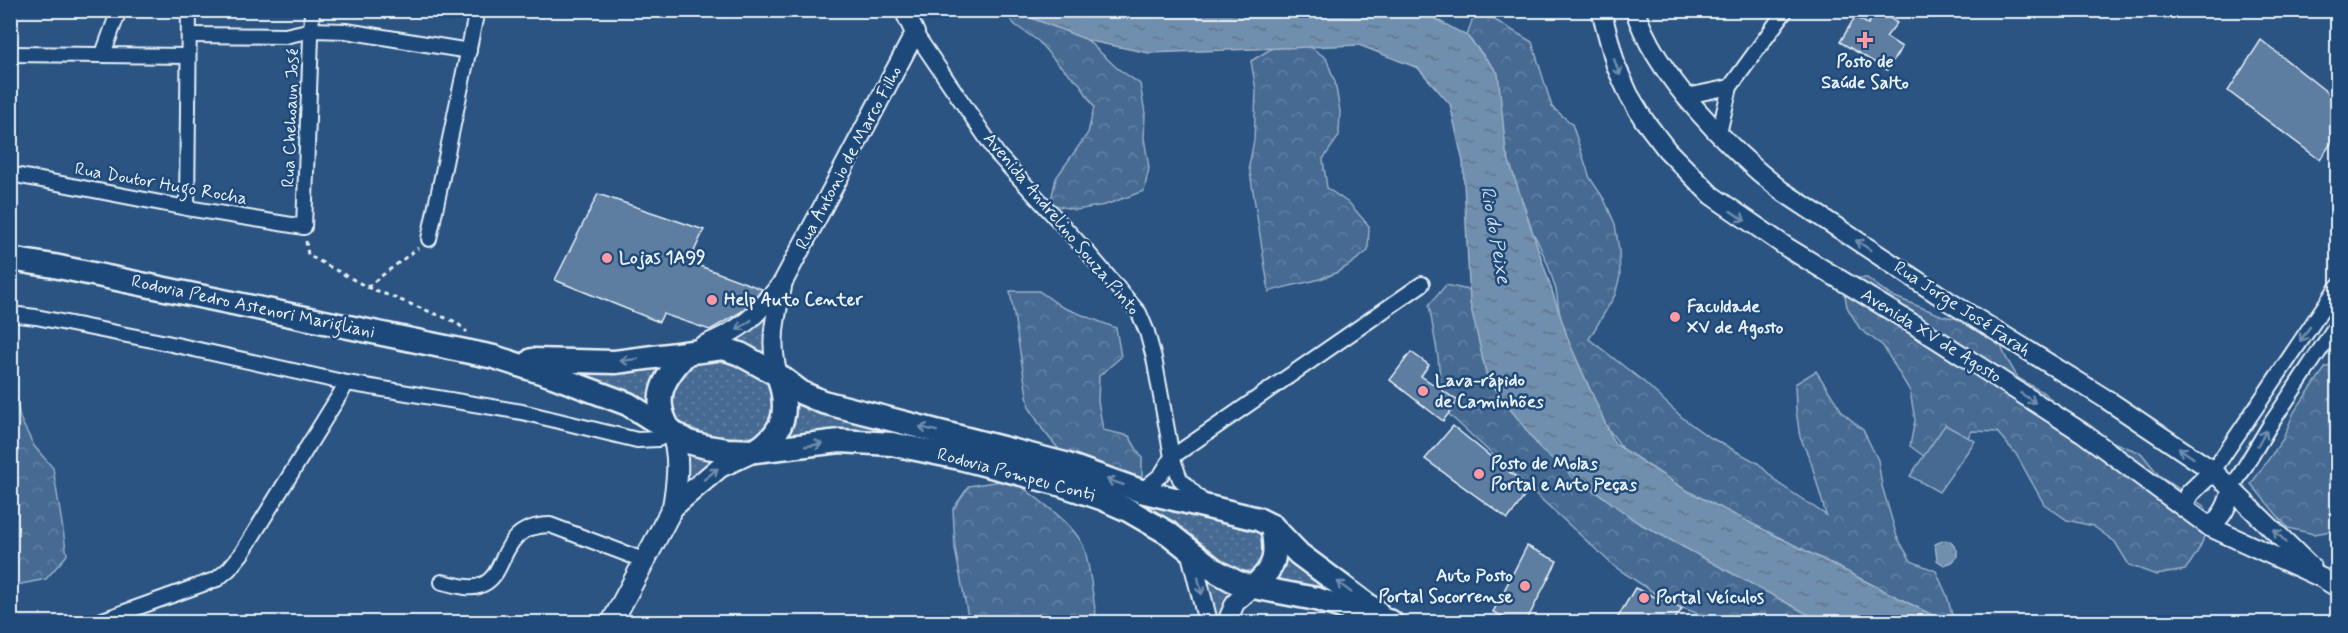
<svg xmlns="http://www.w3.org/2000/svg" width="2348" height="633" font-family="Mynerve,sans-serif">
	<defs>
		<pattern id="grass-dots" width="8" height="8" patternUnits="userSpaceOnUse" patternTransform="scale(1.5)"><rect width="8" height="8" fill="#476b93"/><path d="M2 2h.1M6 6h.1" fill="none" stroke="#6281a3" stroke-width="1.8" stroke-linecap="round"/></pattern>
		<pattern id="forest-crowns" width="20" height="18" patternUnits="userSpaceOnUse" patternTransform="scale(1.5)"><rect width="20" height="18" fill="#476b93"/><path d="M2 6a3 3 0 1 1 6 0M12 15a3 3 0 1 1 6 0" fill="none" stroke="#6281a3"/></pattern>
		<pattern id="water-ripples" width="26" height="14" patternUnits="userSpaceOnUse" patternTransform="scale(1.5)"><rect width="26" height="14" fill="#708ead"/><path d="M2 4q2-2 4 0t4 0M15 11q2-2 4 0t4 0" fill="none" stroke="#61768a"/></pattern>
	</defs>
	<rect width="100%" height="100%" fill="#2b5482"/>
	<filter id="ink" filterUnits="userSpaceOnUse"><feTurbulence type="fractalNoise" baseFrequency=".0167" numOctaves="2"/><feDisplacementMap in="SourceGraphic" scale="12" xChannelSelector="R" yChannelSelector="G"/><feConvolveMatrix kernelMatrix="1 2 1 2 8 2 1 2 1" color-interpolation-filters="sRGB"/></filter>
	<g filter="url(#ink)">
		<g fill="url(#grass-dots)" stroke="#98aec6" stroke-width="1.5">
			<path d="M767,310L765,326L767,354L729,338Z"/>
			<path d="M732,358C770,382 790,392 761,436C730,440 700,437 674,418C669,391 675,384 690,362Z"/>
			<path d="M664,365L653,406L556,367Z"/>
			<path d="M795,400L898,433L897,436L861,431L837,432L781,439L793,415Z"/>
			<path d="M691,454L718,462L681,491L684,456Z"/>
			<path d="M1131,498L1182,514L1259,531L1265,540L1263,562L1255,569L1244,572L1233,568L1181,530L1131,501Z"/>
			<path d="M1289,551L1334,595L1275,581L1283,569Z"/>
			<path d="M1206,580L1231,591L1219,622H1216Z"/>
		</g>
		<g fill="url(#forest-crowns)" stroke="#98aec6" stroke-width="1.5">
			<path d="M1003,11H1056L1117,68L1140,84L1145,113L1144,138L1149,168L1144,191L1105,205L1076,210L1050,204L1056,178L1088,133L1094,107L1080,84L1057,63L1038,41L1015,25Z"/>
			<path d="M1475,11H1480L1532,42L1552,107L1572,124L1590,178L1604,199L1615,224L1619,250L1620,276L1615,295L1589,339L1644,382L1684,419L1706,435L1758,463L1778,483L1826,515L1811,462L1800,437L1796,410L1795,384L1816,371L1843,413L1863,430L1878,460L1882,486L1897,537L1911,561L1936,571L1947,596L1954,622H1719L1668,602L1615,567L1443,409L1438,357L1429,305L1446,285L1473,291L1520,390L1570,475L1593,491L1622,506L1634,464L1601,419L1564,342L1556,290L1548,265L1537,240L1510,195L1494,68L1467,36Z"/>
			<path d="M1303,42L1326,58L1335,82L1340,111L1339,136L1323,159L1327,188L1350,204L1369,226L1368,251C1359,257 1351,265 1341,270C1319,283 1293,283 1269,292L1249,166L1254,140L1256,90L1251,61L1274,47Z"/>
			<path d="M1842,278H1867L1890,295L1943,316L1969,321L1996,332L2005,356L2018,378L2046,394L2064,416L2087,432L2141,453L2159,475L2205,507C2209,535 2201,549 2185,570L2156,575L2129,565L2115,542L2093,526L2067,520L2044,504L2016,454L1997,432L1972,431L1956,454L1932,462L1910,446L1915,420L1910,391L1883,346L1860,329L1847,307Z"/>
			<path d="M1010,291H1039L1062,307L1116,328L1121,357L1099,376L1098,401L1103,430L1129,436L1142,458V481L1061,452L1043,430L1029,407Z"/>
			<path d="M10,362L20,418L34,446L53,468L67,555L46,579L11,586Z"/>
			<path d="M2337,365V530L2314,534L2288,528L2251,484L2283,439L2294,412L2326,367Z"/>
			<path d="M1013,479C1036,500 1068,517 1083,545C1089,557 1094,606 1097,622H969L955,549L953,509L969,486Z"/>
		</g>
		<path fill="#476b93" stroke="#98aec6" stroke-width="1.5" d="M1945,425L1975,441L1939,492L1910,476Z"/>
		<g fill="url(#water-ripples)" stroke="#a0b6cb" stroke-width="1.5">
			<path d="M1145,11H1421L1467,36L1498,73L1506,152L1569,342L1614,443L1684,489L1946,622H1822L1637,522L1542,451L1487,378L1470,303L1463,162L1450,104L1418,68L1359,45L1149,53L1090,41L1024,15L1019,11Z"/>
			<path d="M1943,541H1950L1957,550V557L1952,562L1944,565L1937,560L1935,544Z"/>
		</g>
		<g fill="#5d7da1" stroke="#e8f1f8" stroke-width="1.5">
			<path d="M1878,10L1897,23L1886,37L1902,47L1887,70L1840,42L1855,17L1868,24Z"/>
			<path d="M2261,40L2337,100V134L2320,160L2228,91Z"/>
			<path d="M598,194L704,230L689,262L762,289L760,292L741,312L710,330L663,314L659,322L555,280Z"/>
			<path d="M1411,352L1429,365L1421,376L1458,401L1443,421L1390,380Z"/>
			<path d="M1453,426L1530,489L1508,519L1425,459Z"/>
			<path d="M1527,546L1557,561L1526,622H1515L1493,612Z"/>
			<path d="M1635,588L1682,609L1673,622H1615Z"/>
		</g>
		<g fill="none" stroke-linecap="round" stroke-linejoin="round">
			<defs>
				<path id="service" d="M721,12L738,10"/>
				<g id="minor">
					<path d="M915,33L998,155L1089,254L1139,313L1147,332L1154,358L1172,457L1180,479L1204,503"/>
					<path d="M189,35L285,36L312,30L346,31L469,51"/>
					<path d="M10,54L188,56"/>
					<path d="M103,54L119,10"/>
					<path d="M1687,96L1730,87"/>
					<path d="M1719,133L1730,87L1786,10"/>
					<path d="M10,174L187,208L304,227L312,10"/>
					<path d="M187,208L189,10"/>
					<path d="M429,239L477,10"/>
					<path d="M10,314L36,317L167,343L347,383L522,412L637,440L658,439L671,432"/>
					<path d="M2213,471L2338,286"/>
					<path d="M2232,488L2270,425L2338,323"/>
					<path d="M1141,491L1161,475L1172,457L1422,284"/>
					<path d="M442,582C453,584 468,590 479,586C511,576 495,526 550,525L643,560"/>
					<path d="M97,622L217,579L229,569L242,553L347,383"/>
				</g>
				<g id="tertiary">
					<path d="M1601,10L1616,66L1629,95L1644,120L1667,150L1711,195L1788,248L1910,322L2083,433L2210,527L2322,578L2338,588"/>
					<path d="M1635,10C1655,75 1729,149 1782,191L1948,301L2106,399L2213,471L2312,568"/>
					<path d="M702,346C744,329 755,317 783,282L915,33L904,10"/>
					<path d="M778,375C769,344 775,318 782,287"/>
					<path d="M2183,507L2189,494L2213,471"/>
					<path d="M2210,527C2223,515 2228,506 2232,488"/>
					<path d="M1190,550L1208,622"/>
					<path d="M1227,622L1235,603L1253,587"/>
				</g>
				<g id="secondary">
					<path d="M671,432C681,455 677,483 673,507"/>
					<path d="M612,622L673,507L720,467L755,451"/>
				</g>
				<g id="primary">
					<path d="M10,259L54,266L494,357L553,376L628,404L688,442L707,447L727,450L755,451L840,441L892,444L960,458L1056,483L1101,498L1128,510L1168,533L1216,571L1236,582L1253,587L1316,599L1391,622"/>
					<path d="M532,360L615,362L723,348L740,354L778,375L802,393L823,402L1065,464L1141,491L1258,519L1272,526L1299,554L1377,612"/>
					<path d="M671,432C650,399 663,378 687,353"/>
					<path d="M755,451C787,431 789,408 778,375"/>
					<path d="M1253,587C1277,566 1277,556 1272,526"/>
				</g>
			</defs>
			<use href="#service" stroke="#e8f1f8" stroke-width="11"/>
			<use href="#minor" stroke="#e8f1f8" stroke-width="18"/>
			<use href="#tertiary" stroke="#e8f1f8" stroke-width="22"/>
			<use href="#secondary" stroke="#e8f1f8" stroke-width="24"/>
			<use href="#primary" stroke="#e8f1f8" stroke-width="27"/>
			<g stroke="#e8f1f8" stroke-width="3" stroke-dasharray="4.5 4.5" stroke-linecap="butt">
				<path d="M306,241L308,255L367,287L456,322L467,332"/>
				<path d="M367,287L418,248"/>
			</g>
			<use href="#service" stroke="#1f4a7a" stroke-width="7"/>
			<use href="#minor" stroke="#1f4a7a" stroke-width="14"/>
			<use href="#tertiary" stroke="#1f4a7a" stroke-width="18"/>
			<use href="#secondary" stroke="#1f4a7a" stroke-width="20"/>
			<use href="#primary" stroke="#1f4a7a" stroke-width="22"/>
		</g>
		<defs><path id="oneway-shaft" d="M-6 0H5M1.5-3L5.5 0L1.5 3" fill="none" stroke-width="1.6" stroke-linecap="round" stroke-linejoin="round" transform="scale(1.5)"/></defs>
		<g stroke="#6f8dac">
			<use href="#oneway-shaft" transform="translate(1617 67) rotate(69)"/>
			<use href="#oneway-shaft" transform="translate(1738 216) rotate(34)"/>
			<use href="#oneway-shaft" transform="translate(1863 245) rotate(-146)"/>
			<use href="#oneway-shaft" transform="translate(744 325) rotate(146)"/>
			<use href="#oneway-shaft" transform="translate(2305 334) rotate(124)"/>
			<use href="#oneway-shaft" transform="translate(629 360) rotate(173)"/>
			<use href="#oneway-shaft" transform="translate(2028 398) rotate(33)"/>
			<use href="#oneway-shaft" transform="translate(928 429) rotate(-166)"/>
			<use href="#oneway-shaft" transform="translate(2262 438) rotate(-59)"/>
			<use href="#oneway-shaft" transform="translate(814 445) rotate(-8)"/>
			<use href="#oneway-shaft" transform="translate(2186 453) rotate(-146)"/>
			<use href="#oneway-shaft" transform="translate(711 474) rotate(-39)"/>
			<use href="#oneway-shaft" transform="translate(1115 482) rotate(-161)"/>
			<use href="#oneway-shaft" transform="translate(2280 536) rotate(-135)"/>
			<use href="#oneway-shaft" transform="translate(1200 586) rotate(77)"/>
			<use href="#oneway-shaft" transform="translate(1344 587) rotate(-143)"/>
		</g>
	</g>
	<g fill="#ff9aa2" stroke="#1f4a7a" stroke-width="2">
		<path d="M1862 31h6v6h6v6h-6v6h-6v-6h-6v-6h6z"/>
		<circle cx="607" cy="258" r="6"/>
		<circle cx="712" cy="300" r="6"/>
		<circle cx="1675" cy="317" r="6"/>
		<circle cx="1423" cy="391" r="6"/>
		<circle cx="1479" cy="474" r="6"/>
		<circle cx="1525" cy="586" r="6"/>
		<circle cx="1644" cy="598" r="6"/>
	</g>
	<g text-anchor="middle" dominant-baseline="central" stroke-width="5" stroke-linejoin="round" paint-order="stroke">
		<g font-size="18" font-weight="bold" fill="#e8f1f8" stroke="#1f4a7a" text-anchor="start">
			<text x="1865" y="62" text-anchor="middle">Posto de<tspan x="1865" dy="21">Saúde Salto</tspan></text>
			<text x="619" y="258">Lojas 1A99</text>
			<text x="724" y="300">Help Auto Center</text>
			<text x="1687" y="307">Faculdade<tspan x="1687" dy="21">XV de Agosto</tspan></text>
			<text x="1435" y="381">Lava-rápido<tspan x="1435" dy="21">de Caminhões</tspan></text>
			<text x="1491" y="464">Posto de Molas<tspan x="1491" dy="21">Portal e Auto Peças</tspan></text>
			<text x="1513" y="576" text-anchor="end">Auto Posto<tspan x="1513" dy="21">Portal Socorrense</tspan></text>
			<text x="1656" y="598">Portal Veículos</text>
		</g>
		<g font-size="18" fill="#e8f1f8" stroke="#1f4a7a">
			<text transform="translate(291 118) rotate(-88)">Rua Chehoaun José</text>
			<text transform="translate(849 158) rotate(-62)">Rua Antonio de Marco Filho</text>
			<text transform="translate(161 184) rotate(10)">Rua Doutor Hugo Rocha</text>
			<text transform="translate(1061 224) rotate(50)">Avenida Andrelino Souza Pinto</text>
			<text transform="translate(253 307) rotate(12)">Rodovia Pedro Astenori Marigliani</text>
			<text transform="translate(1962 309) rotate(33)">Rua Jorge José Farah</text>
			<text transform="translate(1931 336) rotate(32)">Avenida XV de Agosto</text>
			<text transform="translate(1016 475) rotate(15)">Rodovia Pompeu Conti</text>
		</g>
		<g font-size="20" font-style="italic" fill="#d0dde9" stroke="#1f4a7a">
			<text transform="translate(1495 235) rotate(80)">Rio do Peixe</text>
		</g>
	</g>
	<rect width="2348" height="633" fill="none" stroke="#1f4a7a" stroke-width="36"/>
	<rect x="18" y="18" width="2312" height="597" fill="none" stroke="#e8f1f8" stroke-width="2" filter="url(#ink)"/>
</svg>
